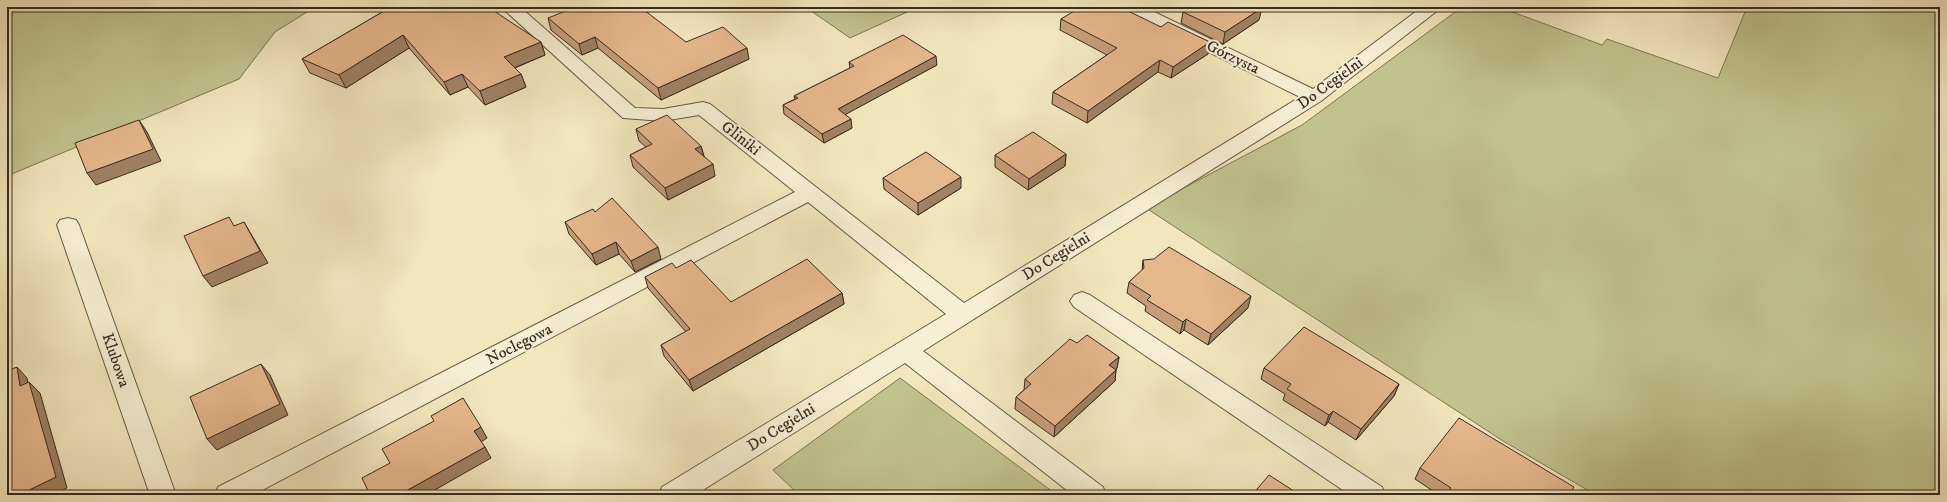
<svg xmlns="http://www.w3.org/2000/svg" width="1947" height="502" font-family="'IM FELL DW Pica',serif">
	<rect width="100%" height="100%" fill="#f3e6bd"/>
	<filter id="stains"><feTurbulence type="fractalNoise" baseFrequency=".005" numOctaves="4"/><feColorMatrix values="0 0 0 0 .2 0 0 0 0 .09 0 0 0 0 .02 0 0 0 .5 -.17"/></filter>
	<radialGradient id="worn" r=".72"><stop offset=".6" stop-color="#630" stop-opacity="0"/><stop offset="1" stop-color="#630" stop-opacity=".3"/></radialGradient>
	<g fill="#c1c38d" stroke="#7c7657">
		<path d="M7,7H315L275,32L239,79L7,176Z"/>
		<path d="M783,7H918L850,38L807,8L786,10Z"/>
		<path d="M1462,7H1499L1602,45L1607,39L1718,78L1747,7H1940V495H1596L1503,441L1146,208L1302,125Z"/>
		<path d="M900,378L1057,495H799L773,470Z"/>
	</g>
	<g fill="none" stroke-linecap="round" stroke-linejoin="round">
		<defs>
			<g id="minor">
				<path d="M501,7H520L635,108L663,109L703,102L710,104L964,303L1300,97L1125,11L1122,7H1144L1313,89L1422,7H1442L1321,101L923,351L1103,487L1106,495H1073L905,363L695,495H659L662,487L946,314L808,202L253,495H215L218,487L795,192L699,115L663,121L623,118Z"/>
				<path d="M68,218L76,220L79,225L176,495H150L57,225L60,220Z"/>
				<path d="M1082,292L1090,295L1382,487L1385,495H1350L1074,307L1070,301L1074,295Z"/>
			</g>
		</defs>
		<use href="#minor" stroke="#675948" stroke-width="2"/>
		<use href="#minor" fill="#f7efd4" fill-rule="evenodd"/>
	</g>
	<g fill="#c59e78" stroke="#382a21">
		<path d="M391,7L541,42L545,55L515,68L521,74L526,87L485,105L468,87L450,95L409,48L346,88L310,73L302,59Z"/>
		<path d="M1183,12L1259,20L1223,44L1181,23Z"/>
		<path d="M548,18L686,42L749,59L661,100L598,48L582,55L551,30Z"/>
		<path d="M1061,19L1161,27L1210,42L1208,54L1171,78L1158,72L1087,123L1052,104L1053,92L1107,55L1060,30Z"/>
		<path d="M849,62L937,65L845,114L852,128L824,143L784,114L783,105L795,99L794,96L850,68Z"/>
		<path d="M636,129L701,146L704,156L715,176L668,200L633,167L630,155L646,147L639,141Z"/>
		<path d="M1066,154L1065,166L1028,190L995,167V155Z"/>
		<path d="M883,178L961,188L918,215L884,189Z"/>
		<path d="M595,212L661,259L635,272L619,254L596,265L569,234L565,222Z"/>
		<path d="M1143,260L1248,308L1208,345L1184,330L1180,334L1145,311L1146,306L1127,293L1129,282L1142,271Z"/>
		<path d="M676,268L731,302L842,293L844,304L693,391L664,356L661,345L686,332L648,288L645,277Z"/>
		<path d="M1077,343L1119,357L1117,368L1116,370L1115,381L1054,437L1015,409L1016,397L1024,390L1025,379Z"/>
		<path d="M1264,368L1399,384L1394,396L1356,440L1328,422L1325,426L1283,400L1285,394L1261,379Z"/>
		<path d="M1420,468L1569,495H1439L1415,479Z"/>
	</g>
	<g fill="#a08162" stroke="#382a21">
		<path d="M1262,8L1259,20L1223,44L1225,32Z"/>
		<path d="M403,35L409,48L346,88L339,75Z"/>
		<path d="M595,37L598,48L582,55L579,44Z"/>
		<path d="M541,42L545,55L509,70L504,57Z"/>
		<path d="M1210,42L1208,54L1171,78L1173,67Z"/>
		<path d="M747,48L749,59L661,100L658,88Z"/>
		<path d="M936,56L937,65L839,118L838,109Z"/>
		<path d="M1160,60L1158,72L1087,123L1088,111Z"/>
		<path d="M462,74L468,87L450,95L444,82Z"/>
		<path d="M521,74L526,87L485,105L480,91Z"/>
		<path d="M851,119L852,128L824,143L822,134Z"/>
		<path d="M139,120L147,132L161,161L96,185L87,173Z"/>
		<path d="M701,146L704,157L695,149Z"/>
		<path d="M1066,154L1065,166L1028,190L1029,179Z"/>
		<path d="M713,164L715,176L668,200L665,188Z"/>
		<path d="M961,177V188L918,215V203Z"/>
		<path d="M244,222L251,234L268,263L212,287L203,276Z"/>
		<path d="M616,242L619,254L596,265L592,254Z"/>
		<path d="M658,247L661,259L635,272L631,261Z"/>
		<path d="M842,293L844,304L693,391L689,380Z"/>
		<path d="M1251,296L1248,308L1208,345L1211,334Z"/>
		<path d="M1186,319L1184,330L1180,334L1183,322Z"/>
		<path d="M1119,357L1117,368L1108,377L1109,365Z"/>
		<path d="M261,364L270,375L288,415L217,450L207,439Z"/>
		<path d="M17,367L27,378L30,397L20,386Z"/>
		<path d="M1116,370L1115,381L1054,437L1055,426Z"/>
		<path d="M29,382L40,393L67,488L53,495H19Z"/>
		<path d="M1399,384L1394,396L1356,440L1361,429Z"/>
		<path d="M1333,411L1328,422L1325,426L1329,415Z"/>
		<path d="M481,427L487,438L481,442L474,431Z"/>
		<path d="M485,447L491,458L426,495H405L406,491Z"/>
	</g>
	<g fill="#e5b88c" stroke="#382a21">
		<path d="M391,7H488L541,42L504,57L521,74L480,91L462,74L444,82L403,35L339,75L302,59Z"/>
		<path d="M576,7H640L686,42L723,27L747,48L658,88L595,37L579,44L548,18Z"/>
		<path d="M1081,7H1120L1161,27L1168,22L1210,42L1173,67L1160,60L1088,111L1053,92L1117,48L1061,19Z"/>
		<path d="M1191,7H1258L1262,8L1225,32L1183,12Z"/>
		<path d="M903,35L936,56L838,109L851,119L822,134L783,105L798,98L794,96L854,66L849,62Z"/>
		<path d="M667,115L701,146L695,149L713,164L665,188L630,155L652,144L636,129Z"/>
		<path d="M139,120L153,149L87,173L75,143Z"/>
		<path d="M1033,132L1066,154L1029,179L995,155Z"/>
		<path d="M926,152L961,177L918,203L883,178Z"/>
		<path d="M612,198L658,247L631,261L616,242L592,254L565,222L593,209L595,212Z"/>
		<path d="M229,217L234,226L244,222L260,251L203,276L184,236Z"/>
		<path d="M1169,247L1251,296L1211,334L1186,319L1183,322L1147,300L1151,296L1129,282L1144,268L1143,260L1154,259Z"/>
		<path d="M807,259L842,293L689,380L661,345L690,329L645,277L672,263L676,268L691,260L731,302Z"/>
		<path d="M1304,327L1399,384L1361,429L1333,411L1329,415L1287,389L1291,384L1264,368Z"/>
		<path d="M1087,335L1119,357L1109,365L1116,370L1055,426L1016,397L1031,384L1025,379L1070,339L1077,343Z"/>
		<path d="M261,364L280,404L207,439L190,397Z"/>
		<path d="M17,367L20,386L29,382L56,477L19,495H7V371Z"/>
		<path d="M463,398L481,427L474,431L485,447L406,491L407,494L405,495H370L362,478L390,463L382,449L434,421L431,416Z"/>
		<path d="M1459,418L1574,487L1569,495H1452L1448,492L1451,488L1420,468Z"/>
		<path d="M1269,475L1300,495H1252Z"/>
	</g>
	<g text-anchor="middle" dominant-baseline="central" stroke-width="4" stroke-linejoin="round" paint-order="stroke">
		<g font-size="16" fill="#382a21" stroke="#f7efd4">
			<text transform="translate(1233 57) rotate(26)">Górzysta</text>
			<text transform="translate(1330 83) rotate(-36)">Do Cegielni</text>
			<text transform="translate(741 138) rotate(38)">Gliniki</text>
			<text transform="translate(1056 256) rotate(-32)">Do Cegielni</text>
			<text transform="translate(519 344) rotate(-27)">Noclegowa</text>
			<text transform="translate(116 360) rotate(71)">Klubowa</text>
			<text transform="translate(781 427) rotate(-32)">Do Cegielni</text>
		</g>
	</g>
	<rect width="1947" height="502" fill="none" stroke="#f3e6bd" stroke-width="24"/>
	<rect x="8" y="8" width="1931" height="486" fill="none" stroke="#382a21" stroke-width="2"/>
	<rect x="12" y="12" width="1923" height="478" fill="none" stroke="#382a21"/>
	<rect width="100%" height="100%" filter="url(#stains)"/>
	<rect width="100%" height="100%" fill="url(#worn)"/>
</svg>
